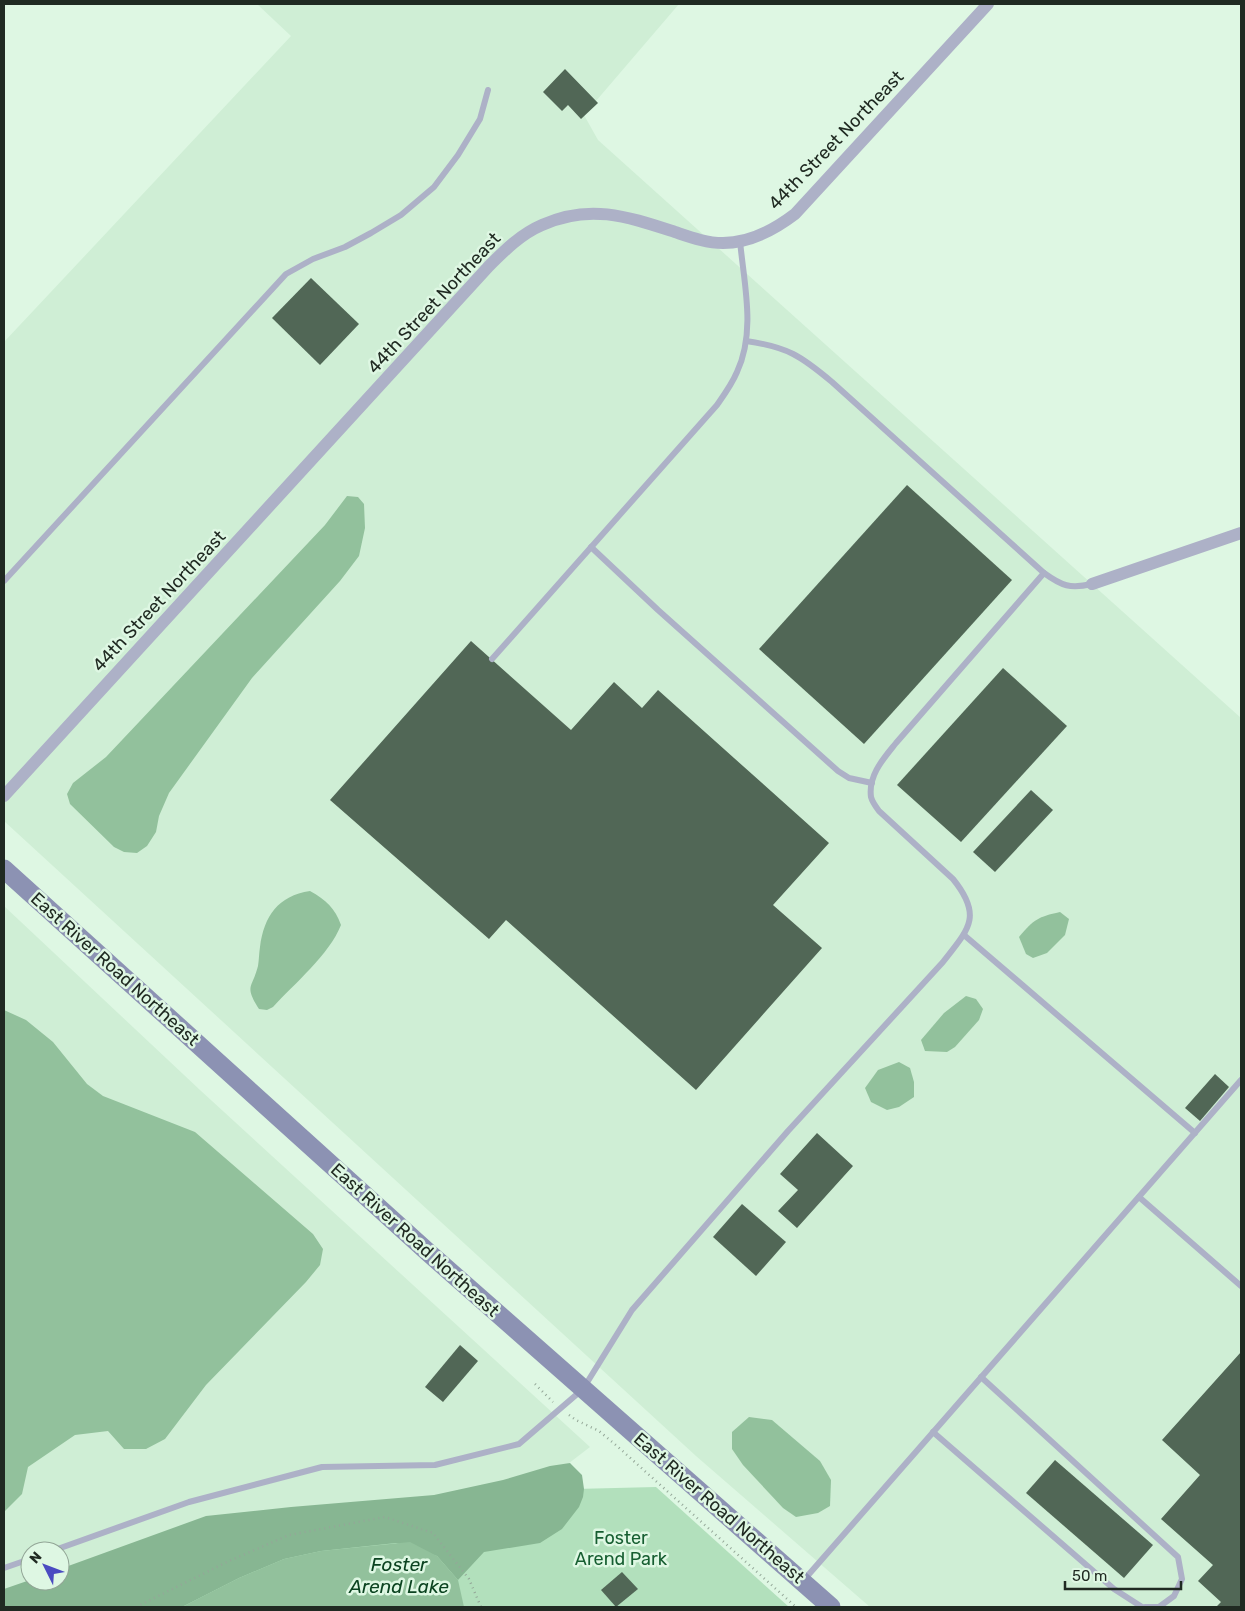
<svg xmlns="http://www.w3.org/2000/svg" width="1245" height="1611" font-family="Rubik,sans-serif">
	<rect width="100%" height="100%" fill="#def7e3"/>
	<g fill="#cfeed5" fill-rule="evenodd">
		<path d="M257,4H679L584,115L598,140L1241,718V1607H870L696,1456L4,821V342L291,36Z"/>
		<path d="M4,906L200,1090L590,1447L534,1490L4,1607ZM30,1551H60V1581H30Z"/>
	</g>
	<path fill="#b2e0bc" d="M656,1487L789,1607H34L534,1490Z"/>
	<path fill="#87b692" d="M570,1463L582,1475L584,1489L583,1497L579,1507L562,1529L540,1543L484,1552L458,1580L437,1556L396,1543L321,1551L284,1559L239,1578L182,1607H4V1589L30,1580V1581H60V1569L206,1516L291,1507L434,1495L503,1480L550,1466Z"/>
	<g fill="#92c19c">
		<path d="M347,496L358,497L364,504L365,528L359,556L340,581L252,678L169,793L159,816L156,832L147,846L137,853L124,852L114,847L70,804L67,794L73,783L106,757L325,525Z"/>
		<path d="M310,891C326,900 335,908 341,925C329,955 295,983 273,1007L267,1010L259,1009C244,985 252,989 258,966C259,960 259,953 260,947C264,916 278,896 310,891Z"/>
		<path d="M1060,912L1069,919L1065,935L1047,953L1033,958L1026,954L1019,937C1034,919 1038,917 1060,912Z"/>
		<path d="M966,996L976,999L983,1009L979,1020L955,1047L947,1052L925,1051L921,1040L944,1013Z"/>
		<path d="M4,1010L26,1020L53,1042L87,1084L103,1096L195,1132L313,1234L323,1249L320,1265L306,1282L206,1385L165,1439L146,1449H124L108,1431L75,1435L28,1467L22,1494L4,1512Z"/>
		<path d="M899,1062L910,1068L914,1082V1097L899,1107L887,1110L871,1102L865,1088L878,1070Z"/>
		<path d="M749,1417L772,1420L820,1461L831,1480L830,1506L818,1513L796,1517L783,1508L743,1465L732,1449V1432Z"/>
		<path d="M410,1542L437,1556L458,1580L464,1607H182L239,1578L284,1559L321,1551Z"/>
	</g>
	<g fill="#516756">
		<path d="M565,69L598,103L581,119L568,105L562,111L543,92Z"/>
		<path d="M311,278L359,324L320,365L272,318Z"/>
		<path d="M907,485L1012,580L864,744L759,649Z"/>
		<path d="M471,641L571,730L614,682L642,708L658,690L829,843L773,905L822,948L696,1090L506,920L489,939L330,800Z"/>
		<path d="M1003,668L1067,726L961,842L897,785Z"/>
		<path d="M1031,790L1053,810L995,872L973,852Z"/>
		<path d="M1215,1074L1229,1087L1200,1121L1185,1108Z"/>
		<path d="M817,1133L853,1166L797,1228L778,1211L798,1190L780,1174Z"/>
		<path d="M742,1204L786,1242L756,1276L713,1237Z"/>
		<path d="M460,1345L478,1361L443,1402L425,1387Z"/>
		<path d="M1241,1352V1607H1216L1221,1602L1198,1581L1213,1565L1161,1519L1200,1475L1162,1440Z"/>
		<path d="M1055,1460L1153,1545L1124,1578L1026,1493Z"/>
		<path d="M622,1572L638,1589L616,1607L601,1590Z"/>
	</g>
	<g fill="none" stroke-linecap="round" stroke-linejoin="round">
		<g stroke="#94a798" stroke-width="2.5" stroke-dasharray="1 4" stroke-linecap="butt">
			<path d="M535,1384L553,1402"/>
			<path d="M569,1415L576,1420L599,1431L617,1446L796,1607"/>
			<path d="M136,1607L227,1562L289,1535L385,1517L433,1533L469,1579L481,1607"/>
		</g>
		<g stroke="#adb1c7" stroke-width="6">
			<path d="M746,341C788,347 801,356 832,382L1044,573C1062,586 1070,589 1092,584"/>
			<path d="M591,547L658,610L838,771L849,778L872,783"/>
			<path d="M4,581L286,274L313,259L345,247L371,233L401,215L434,187L458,155L480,119L488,90"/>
			<path d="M492,659L717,405C724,395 732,384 737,372C756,331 744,284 740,241"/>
			<path d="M964,935L1195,1133"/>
			<path d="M1139,1197L1241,1286"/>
			<path d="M981,1377L1178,1557L1182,1579L1174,1596L1159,1607H1145"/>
			<path d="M933,1432L1114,1589L1142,1607"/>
			<path d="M52,1551L189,1502L322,1467L435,1465L519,1444L583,1389L632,1310L788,1131L943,962C969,929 983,916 953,879L879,811C876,807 872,801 871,797C868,775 884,758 896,743L1044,573"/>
			<path d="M4,1568L30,1559"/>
			<path d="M803,1581L1241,1080"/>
		</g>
		<g stroke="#adb1c7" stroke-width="12">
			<path d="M1092,584L1241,533"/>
			<path d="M4,796L489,266C505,250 521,234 542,225C590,203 629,217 675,232C690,237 706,243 723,243C750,243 774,230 795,214L988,4"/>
		</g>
		<path stroke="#8c92b3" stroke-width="19" d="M4,869L430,1254L831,1607"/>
	</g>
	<g text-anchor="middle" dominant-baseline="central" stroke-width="5" stroke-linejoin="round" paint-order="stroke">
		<g font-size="18" fill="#202a22" stroke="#def7e3">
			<text transform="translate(836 140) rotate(-46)">44th Street Northeast</text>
			<text transform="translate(434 303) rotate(-47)">44th Street Northeast</text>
			<text transform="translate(159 601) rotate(-47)">44th Street Northeast</text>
			<text transform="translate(115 969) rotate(42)">East River Road Northeast</text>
			<text transform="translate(415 1240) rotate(42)">East River Road Northeast</text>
			<text transform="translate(719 1508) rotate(41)">East River Road Northeast</text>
		</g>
		<g font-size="18" fill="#165e31" stroke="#def7e3">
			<text x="621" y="1538">Foster<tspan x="621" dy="21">Arend Park</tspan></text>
		</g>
		<g font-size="19" font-style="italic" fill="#0b4320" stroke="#def7e3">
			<text x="399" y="1564">Foster<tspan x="399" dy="22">Arend Lake</tspan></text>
		</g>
	</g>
	<rect width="1245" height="1611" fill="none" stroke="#202a22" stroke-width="10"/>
	<g transform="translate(45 1566) rotate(312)"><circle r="24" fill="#def7e3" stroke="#92a596"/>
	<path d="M0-4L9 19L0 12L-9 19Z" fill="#4a4bc1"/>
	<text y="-8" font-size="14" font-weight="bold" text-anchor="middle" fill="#202a22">N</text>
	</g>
	<path d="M1065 1581v8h116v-8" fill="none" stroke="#202a22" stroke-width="2.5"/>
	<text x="1072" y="1581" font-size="15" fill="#202a22" stroke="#def7e3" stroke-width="4" paint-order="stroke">50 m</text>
</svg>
